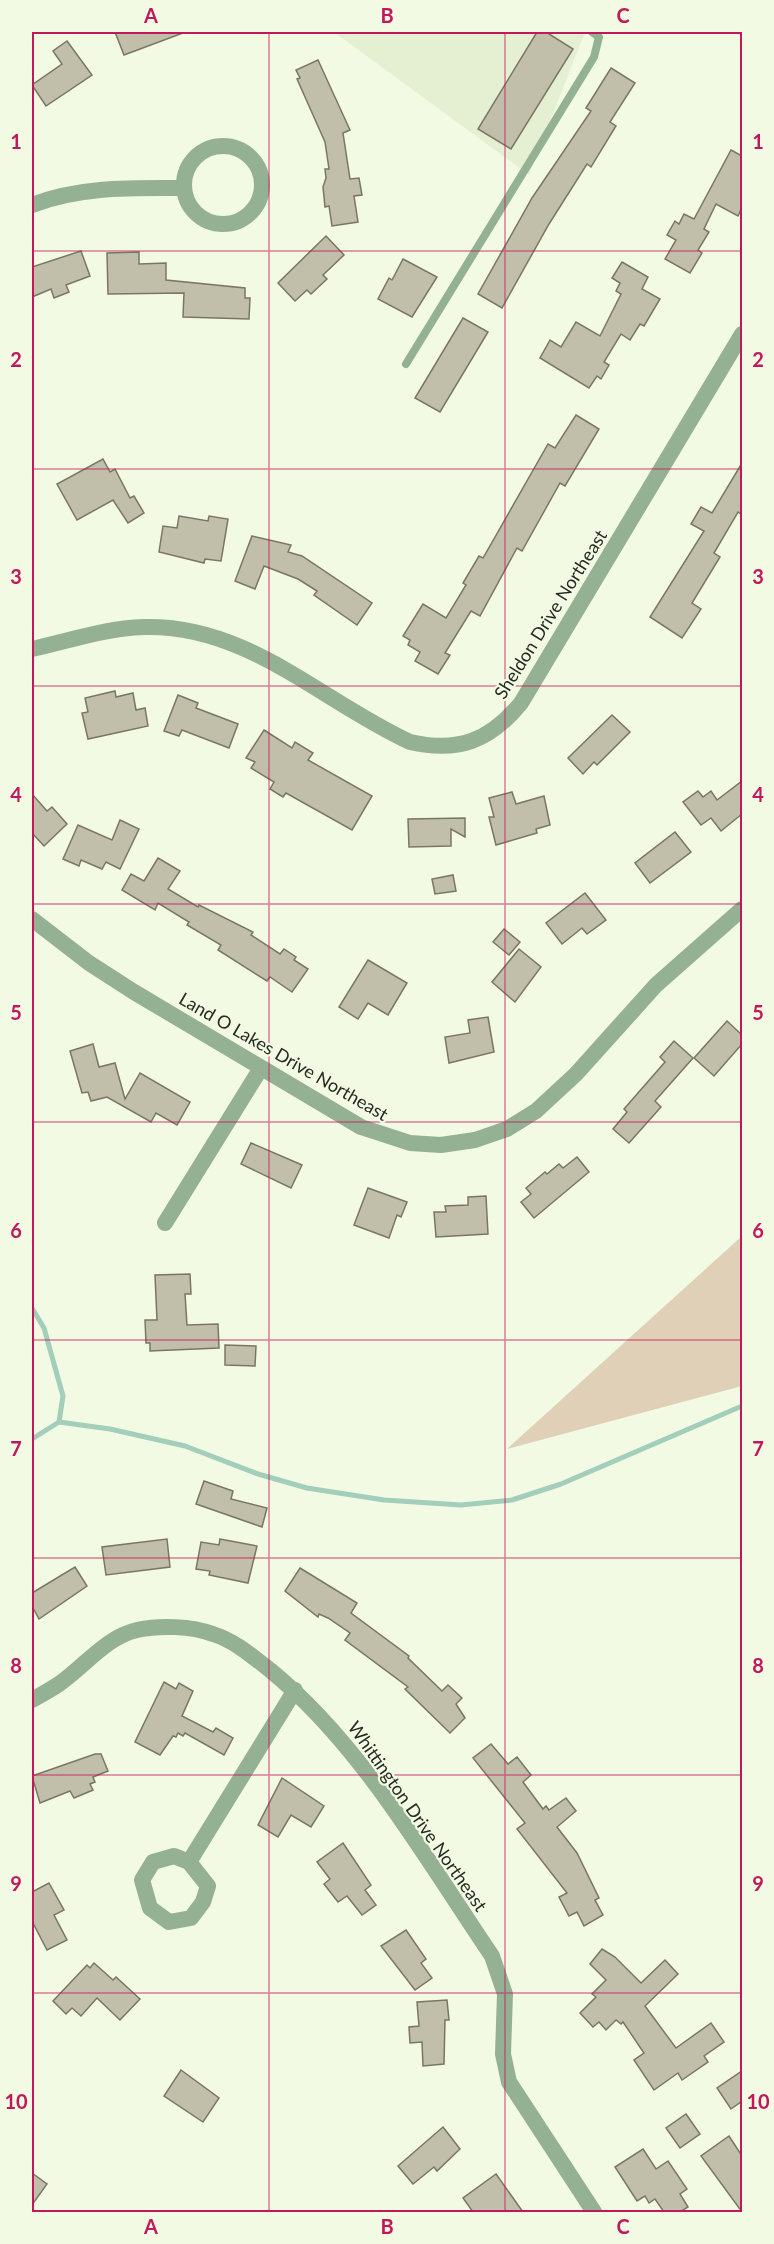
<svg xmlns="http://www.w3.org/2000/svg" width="774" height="2244" font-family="Lato,sans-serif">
	<rect width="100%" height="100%" fill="#f2fae4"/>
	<path fill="#e5efd2" d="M334,32H585L529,175Z"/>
	<path fill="#e0d0b7" d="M742,1236V1386L507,1449Z"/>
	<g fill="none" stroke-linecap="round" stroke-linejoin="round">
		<g stroke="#a2cebb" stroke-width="5">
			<path d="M32,1308L44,1328L63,1396L59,1422"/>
			<path d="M32,1439L59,1422L110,1429L185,1446L258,1474L307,1488L384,1500L461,1505L512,1500L561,1484L742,1406"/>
		</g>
	</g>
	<g fill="#c1bfa9" stroke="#797763" stroke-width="1.5">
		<path d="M115,32H183V33L124,55Z"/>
		<path d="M537,32H546L573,49L511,149L478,129Z"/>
		<path d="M67,41L92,75L46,106L32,85L62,64L53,51Z"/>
		<path d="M318,60L350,130L343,133L350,179L359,178L362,195L354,196L358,222L332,226L329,206L325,207L323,187L326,178L325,169H329L325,142L297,79L300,78L296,70Z"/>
		<path d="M611,68L635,83L610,122L616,126L591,167L587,164L549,224L502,308L478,294L532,198L591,111L586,108Z"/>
		<path d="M731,150L742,156V207L738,216L716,204L704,229L709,232L698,250L702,253L690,273L665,259L676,240L667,235L675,221L679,224L684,214L694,219Z"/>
		<path d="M326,236L344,255L323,275L327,279L311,294L307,290L295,301L278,283Z"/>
		<path d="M81,251L90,276L66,285L69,292L54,298L51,289L32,297V267Z"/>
		<path d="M139,252V264L166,263V280L245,288V298H250L249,319L183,317L184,293L108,294L107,253Z"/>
		<path d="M403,259L437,277L412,317L378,299L389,278L392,280Z"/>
		<path d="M622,262L648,277L642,289L660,299L644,326L640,324L630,340L621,334L604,362L609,365L601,379L597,376L589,388L540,358L550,340L561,347L576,322L600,336L621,294L616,291L620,283L612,278Z"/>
		<path d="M463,318L488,332L440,412L415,398Z"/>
		<path d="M576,415L599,429L565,486L560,483L522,551L517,548L480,616L471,611L445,653L450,655L438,674L415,661L420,652L408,645L410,640L403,636L423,604L446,618L466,585L463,583L479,556L483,558L548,444L555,448Z"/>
		<path d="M103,459L110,472L115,469L130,498L134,496L144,513L128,523L113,500L77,520L57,484Z"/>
		<path d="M742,463V515L738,512L714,553L720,557L692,603L701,609L682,638L650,617L704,531L691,524L701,507L712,513Z"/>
		<path d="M179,516L208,521L209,516L228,519L221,561L205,559L204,563L159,552L163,526L177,528Z"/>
		<path d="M252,536L291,545L288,552L302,556L372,603L357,625L314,595L317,591L298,579L264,566L255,589L235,581Z"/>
		<path d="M115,691L116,697L133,693L136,710L145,708L148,726L88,739L82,713L88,712L85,698Z"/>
		<path d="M178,695L198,703L196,708L238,724L229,748L182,730L179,736L164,731Z"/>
		<path d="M612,715L630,732L597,765L594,762L583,774L568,758Z"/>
		<path d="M264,730L292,748L295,742L313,753L308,760L372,796L352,830L286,793L283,797L270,789L274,782L251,768L255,762L246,758Z"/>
		<path d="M742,781V814L721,831L711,818L701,825L683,802L698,791L703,797L711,791L717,800Z"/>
		<path d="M512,792L516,804L544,796L550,825L536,829L537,833L496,845L489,817H494L489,798Z"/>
		<path d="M32,794L47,811L52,807L67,824L44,846L32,833Z"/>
		<path d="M465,818V837L451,829V846L409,847L408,819Z"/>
		<path d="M120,820L139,829L120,869L106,862L102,869L81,860L79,866L63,859L78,825L112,840Z"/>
		<path d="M675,832L691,852L650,883L635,863Z"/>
		<path d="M158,858L180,871L168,889L198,907L199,905L253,932L251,935L280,954L284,949L296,957L294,960L308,969L292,992L270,977L267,981L218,950L221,945L187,925L189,922L158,903L155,910L122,890L131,874L144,881Z"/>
		<path d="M453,875L456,891L435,894L432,879Z"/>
		<path d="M585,893L606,920L587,934L582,928L562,944L546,923Z"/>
		<path d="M504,929L520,942L509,955L493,942Z"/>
		<path d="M519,949L541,967L515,1002L492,982Z"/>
		<path d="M368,960L407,983L388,1015L368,1003L358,1019L339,1007Z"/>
		<path d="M488,1017L494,1052L449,1063L445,1037L470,1033L468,1020Z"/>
		<path d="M727,1021L742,1035V1044L714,1076L694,1058Z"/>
		<path d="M674,1041L693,1058L655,1101L661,1107L629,1143L613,1129L627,1112L624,1109L665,1062L660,1057Z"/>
		<path d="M93,1044L99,1067L115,1063L125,1099L140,1073L190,1102L177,1125L156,1113L151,1122L107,1097L91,1101L88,1092L82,1093L70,1051Z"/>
		<path d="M251,1143L302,1165L291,1188L241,1164Z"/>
		<path d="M577,1157L589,1172L534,1218L521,1202L531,1194L526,1188L545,1172L547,1174L559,1164L563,1168Z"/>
		<path d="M368,1188L407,1202L401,1217L397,1215L389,1238L354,1225Z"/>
		<path d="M486,1196L488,1234L436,1237L434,1212H446L445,1206L468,1205V1197Z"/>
		<path d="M190,1274L191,1294H185L187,1325L218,1324L219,1348L150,1351V1343H146L145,1320H157L155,1275Z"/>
		<path d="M225,1345L256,1346L255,1366L225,1365Z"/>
		<path d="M204,1481L233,1491L231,1499L267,1508L262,1527L196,1504Z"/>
		<path d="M167,1539L170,1567L106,1575L102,1547Z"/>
		<path d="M220,1539L257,1546L248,1583L209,1575L210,1571L196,1569L201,1542L219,1545Z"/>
		<path d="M75,1567L87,1586L39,1619L32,1606V1593Z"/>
		<path d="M300,1568L357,1603L351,1613L409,1656L408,1658L442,1691L448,1685L462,1698L456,1704L465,1718L450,1733L405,1689L408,1687L345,1640L350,1633L328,1618L319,1614L318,1617L285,1591Z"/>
		<path d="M164,1682L176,1689L179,1683L193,1691L182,1716L213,1732L216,1728L233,1738L224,1755L185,1733L183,1736L178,1733L176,1737L173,1736L160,1755L135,1742Z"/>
		<path d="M491,1744L508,1764L517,1757L531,1775L523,1782L543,1809L546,1806L549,1810L566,1798L576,1811L557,1827L577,1853L599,1898L595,1900L603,1915L584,1926L577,1912L569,1916L559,1897L567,1893L517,1829L525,1823L473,1758Z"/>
		<path d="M95,1754H101L108,1771L93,1777L95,1782L90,1784L93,1790L74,1798L70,1791L40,1803L32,1776Z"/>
		<path d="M282,1778L324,1806L311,1827L291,1815L278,1837L258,1825Z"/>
		<path d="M343,1843L371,1885L365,1890L376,1905L362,1915L347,1896L338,1902L324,1884L330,1879L317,1862Z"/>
		<path d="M49,1883L64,1910L54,1915L67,1940L47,1950L32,1921V1892Z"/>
		<path d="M406,1930L426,1959L421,1963L432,1978L415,1990L381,1946Z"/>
		<path d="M602,1949L615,1957L641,1983L665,1960L678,1974L645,2006L676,2048L711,2023L724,2042L704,2056L708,2062L682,2080L678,2073L654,2090L634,2060L644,2053L623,2022L621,2024L616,2020L606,2030L599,2022L593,2027L580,2013L596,1997L592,1994L606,1980L590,1964Z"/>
		<path d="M94,1963L113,1980L116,1977L140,1999L120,2020L97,1998L81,2016L72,2008L66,2014L53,2001L87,1965L90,1968Z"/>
		<path d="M447,2000L449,2020H445L444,2064L423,2066L422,2042L410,2043L409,2027L419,2026L417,2002Z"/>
		<path d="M181,2070L219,2098L203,2122L164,2096Z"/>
		<path d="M742,2071V2101L731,2109L717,2088Z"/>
		<path d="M686,2114L700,2134L680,2148L666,2128Z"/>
		<path d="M443,2127L460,2149L437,2171L434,2167L413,2184L398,2166Z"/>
		<path d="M729,2136L742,2156V2212L701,2156Z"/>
		<path d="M643,2149L656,2169L668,2161L687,2189L680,2194L688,2207L680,2212H664L655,2199L649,2203L645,2196L637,2201L615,2167Z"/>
		<path d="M32,2173L47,2184L32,2205Z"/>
		<path d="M496,2174L523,2212H473L463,2198Z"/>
	</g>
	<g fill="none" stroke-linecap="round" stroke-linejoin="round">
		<path stroke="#94b194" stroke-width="8" d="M406,364L594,57L599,37L592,32"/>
		<g stroke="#94b194" stroke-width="16">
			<circle cx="223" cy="185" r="39"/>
			<path d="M32,205C80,186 133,188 184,188"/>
			<path d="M32,649C68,641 106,628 144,627C247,624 321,701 410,742C458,753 490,741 521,703L742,334"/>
			<path d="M32,919L89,963L134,992L361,1127L410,1143L441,1145L475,1140L507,1129L536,1111L576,1074L656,985L742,909"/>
			<path d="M165,1223L261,1068"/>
			<path d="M32,1700C41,1695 50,1690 59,1684C84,1667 106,1637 137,1630C160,1625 191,1626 213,1634C235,1641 252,1656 270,1670C362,1745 426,1859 492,1956L505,1994L503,2054L509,2082L594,2212"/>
			<path d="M174,1856L189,1862L208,1886L203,1902L191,1918L169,1922L150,1908L142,1880L153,1862Z"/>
			<path d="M189,1862L295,1690"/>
		</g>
	</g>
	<path fill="none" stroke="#c2185b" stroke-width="1.5" stroke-opacity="0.55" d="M269,32V2212M505,32V2212M32,251H742M32,469H742M32,686H742M32,904H742M32,1122H742M32,1340H742M32,1558H742M32,1775H742M32,1993H742"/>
	<g text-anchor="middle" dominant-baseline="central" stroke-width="4.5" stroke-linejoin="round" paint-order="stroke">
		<g font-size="18" fill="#272a22" stroke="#f2fae4">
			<text transform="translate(550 614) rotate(-58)">Sheldon Drive Northeast</text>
			<text transform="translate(284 1056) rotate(30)">Land O Lakes Drive Northeast</text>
			<text transform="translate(418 1816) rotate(55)">Whittington Drive Northeast</text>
		</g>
	</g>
	<rect width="774" height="2244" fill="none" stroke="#f2fae4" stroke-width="66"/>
	<rect x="33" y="33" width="708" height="2178" fill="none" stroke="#c2185b" stroke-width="2"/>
	<g font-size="20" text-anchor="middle" font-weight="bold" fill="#c2185b">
		<text x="151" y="23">A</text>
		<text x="387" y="23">B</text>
		<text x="623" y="23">C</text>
		<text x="16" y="149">1</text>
		<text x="758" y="149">1</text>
		<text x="16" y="367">2</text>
		<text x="758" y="367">2</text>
		<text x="16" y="584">3</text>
		<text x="758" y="584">3</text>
		<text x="16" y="802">4</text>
		<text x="758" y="802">4</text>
		<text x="16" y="1020">5</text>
		<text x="758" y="1020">5</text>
		<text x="16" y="1238">6</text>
		<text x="758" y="1238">6</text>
		<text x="16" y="1456">7</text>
		<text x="758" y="1456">7</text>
		<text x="16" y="1673">8</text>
		<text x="758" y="1673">8</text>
		<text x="16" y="1891">9</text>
		<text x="758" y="1891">9</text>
		<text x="16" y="2109">10</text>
		<text x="758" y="2109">10</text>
		<text x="151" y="2234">A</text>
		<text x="387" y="2234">B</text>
		<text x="623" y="2234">C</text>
	</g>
</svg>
